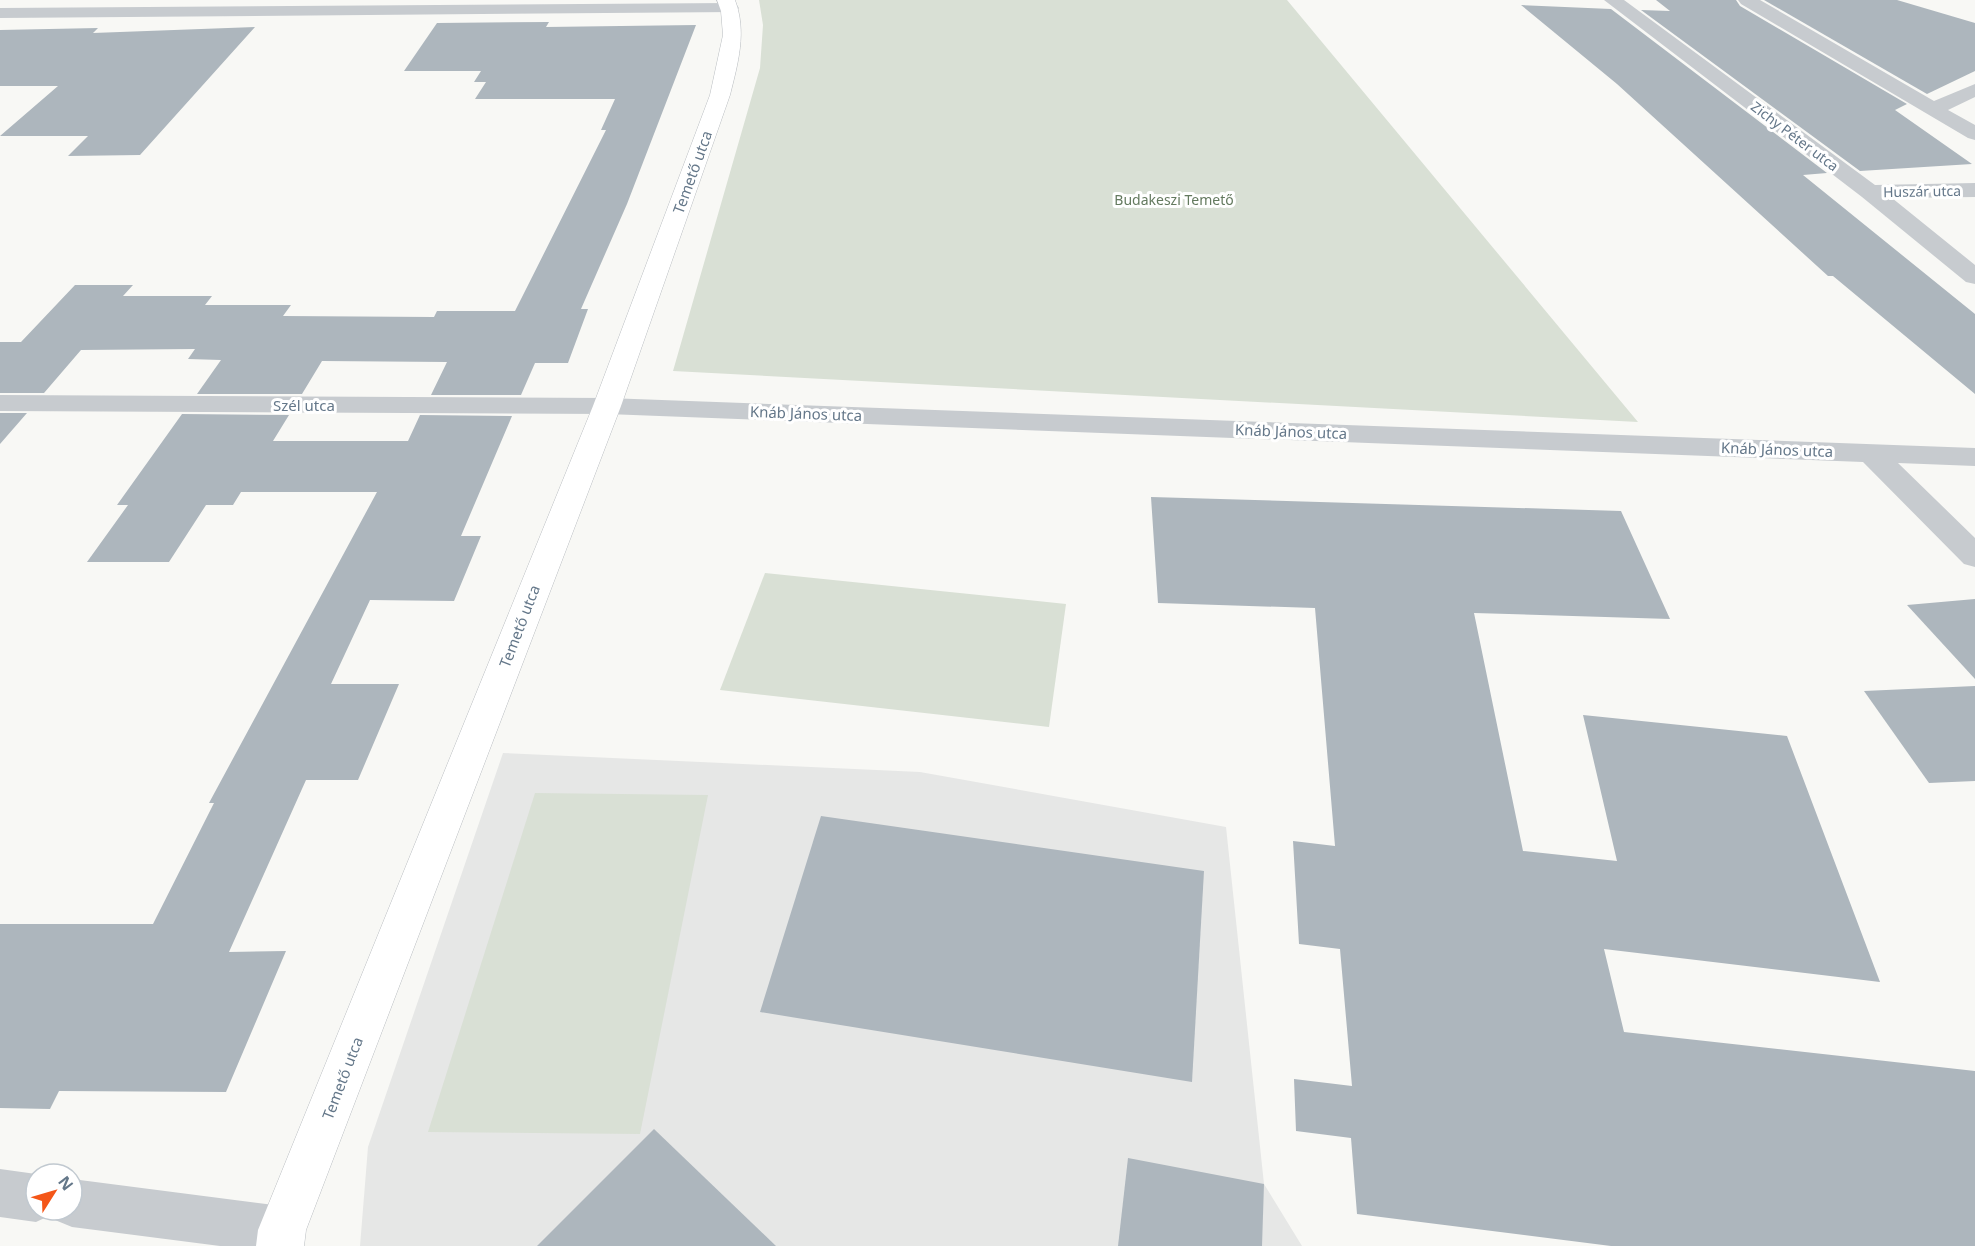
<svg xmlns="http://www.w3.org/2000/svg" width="1975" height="1246" font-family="'Noto Sans',sans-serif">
	<rect width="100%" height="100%" fill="#f8f8f5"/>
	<path fill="#e6e7e6" d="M503,753L920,772L1226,827L1264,1184L1302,1246H360L368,1147Z"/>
	<g fill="#d9e0d5">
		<path d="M759,0H1287L1638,422L673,371L760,68L763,25Z"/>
		<path d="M765,573L1066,604L1049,727L720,690Z"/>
		<path d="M535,793L708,795L640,1134L428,1132Z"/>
	</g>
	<g fill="#adb6bd">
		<path d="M1656,0H1736L1740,6L1907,104L1895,110L1972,164L1860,171L1641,10L1670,11Z"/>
		<path d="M1764,0H1897L1975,23V71L1927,94Z"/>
		<path d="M1521,5L1611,9L1827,173L1803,175L1975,314V394L1833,276H1828L1617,84Z"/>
		<path d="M549,22L546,27L696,25L627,204L581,309H588L568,363H535L521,395H431L447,362L322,361L302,394H197L221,360L188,359L195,349L81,350L44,393H0V342H21L75,285H133L123,296H212L205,305H291L283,316L434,317L437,311H515L606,130H601L615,99H475L486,82H474L481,71H404L437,23Z"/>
		<path d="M255,27L140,155L68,156L88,136H0L58,86H0V30L98,28L93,33Z"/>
		<path d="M0,413H27L0,444Z"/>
		<path d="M182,414L289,415L273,441H408L420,415L512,416L461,536H481L454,601L370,600L331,684H399L358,780H306L229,952L286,951L226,1092L59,1091L50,1109L0,1108V924H153L214,803H209L377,492H241L233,505H206L169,562H87L128,505H117Z"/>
		<path d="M1151,497L1621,511L1670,619L1474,613L1523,851L1617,861L1583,715L1787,736L1880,982L1604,949L1624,1032L1975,1071V1246H1611L1357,1214L1351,1138L1296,1131L1294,1079L1352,1086L1340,949L1299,944L1293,841L1335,846L1315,608L1158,603Z"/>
		<path d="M1975,599V679L1907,605Z"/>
		<path d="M1975,686V781L1929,783L1864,691Z"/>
		<path d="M821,816L1204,871L1192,1082L760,1012Z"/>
		<path d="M654,1129L776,1246H537Z"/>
		<path d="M1128,1158L1264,1184L1262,1246H1118Z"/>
	</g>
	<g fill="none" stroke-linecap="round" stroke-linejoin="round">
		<defs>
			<path id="major" d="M717,0H735C747,32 738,63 730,95L621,406L306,1230L304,1246H256L258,1230L593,406L710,95L723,35L721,11Z"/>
		</defs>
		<use href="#major" stroke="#babec2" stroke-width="1"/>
		<g fill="#c7cbcf" fill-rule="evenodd">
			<path d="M1604,0H1624L1875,185L1975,183V197L1892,198L1975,265V284L1966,282L1862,197Z"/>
			<path d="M1738,0H1760L1934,101L1975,84V97L1948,110L1975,125V140L1968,138L1741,4Z"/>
			<path d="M730,3L736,4L739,8L736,12L0,18V8Z"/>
			<path d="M0,395L607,398L1975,448V466L1898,463L1975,538V567L1964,564L1863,462L607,414L0,411Z"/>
			<path d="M0,1169L36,1174V1210H72V1179L282,1206L299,1213L306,1230L299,1246H220L72,1227L55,1220L53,1214L36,1222L0,1217Z"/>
		</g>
		<use href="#major" fill="#fff" fill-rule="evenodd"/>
	</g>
	<g text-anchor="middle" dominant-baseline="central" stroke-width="6" stroke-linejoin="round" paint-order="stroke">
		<g font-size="14" fill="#647789" stroke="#fff">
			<text transform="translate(1795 136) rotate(37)">Zichy Péter utca</text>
			<text transform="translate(1922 191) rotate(-1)">Huszár utca</text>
		</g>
		<g font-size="14" fill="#647a5f" stroke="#fff">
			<text x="1174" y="199">Budakeszi Temető</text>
		</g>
		<g font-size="15" fill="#647789" stroke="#fff">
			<text transform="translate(692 172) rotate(-70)">Temető utca</text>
			<text x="304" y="405">Szél utca</text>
			<text transform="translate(806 413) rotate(2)">Knáb János utca</text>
			<text transform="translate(1291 431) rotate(2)">Knáb János utca</text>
			<text transform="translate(1777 449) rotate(2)">Knáb János utca</text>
			<text transform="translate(519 626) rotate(-69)">Temető utca</text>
			<text transform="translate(342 1078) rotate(-69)">Temető utca</text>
		</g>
	</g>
	<g transform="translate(54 1192) rotate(53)"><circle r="28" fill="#ffffff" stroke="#c1c9d0" stroke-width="1.5"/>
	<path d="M0-4.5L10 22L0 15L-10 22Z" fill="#f45618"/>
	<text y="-9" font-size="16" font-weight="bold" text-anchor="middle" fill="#647789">N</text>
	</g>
</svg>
